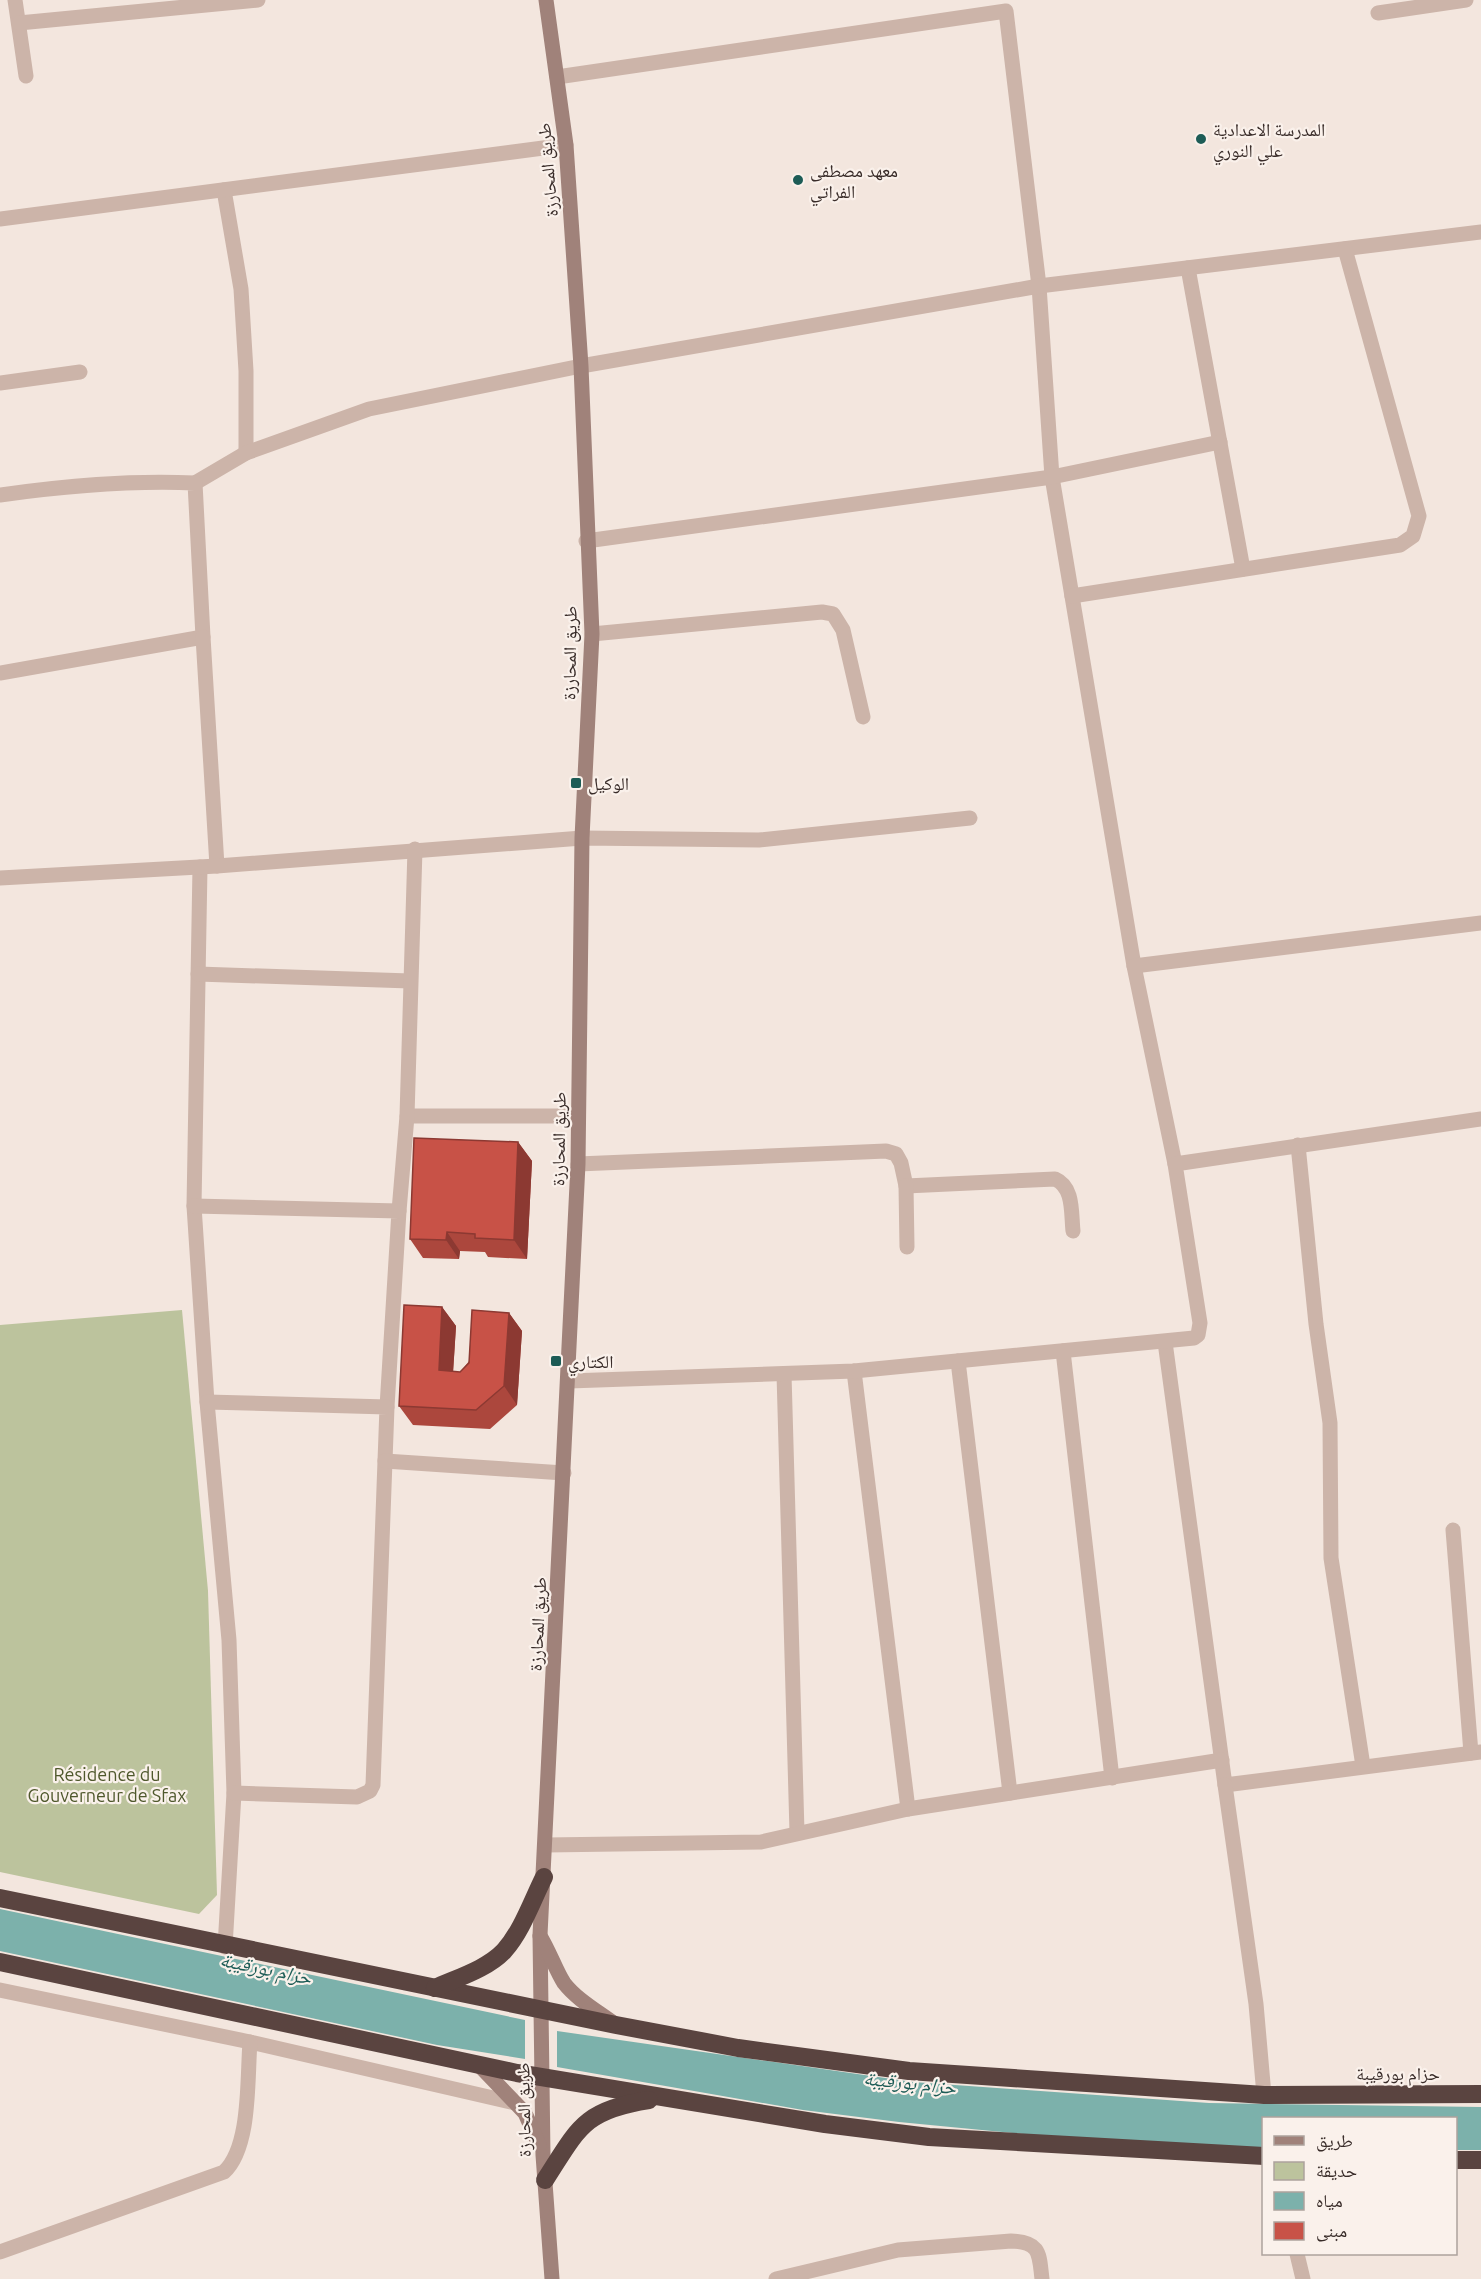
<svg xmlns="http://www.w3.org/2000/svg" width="1481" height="2279" font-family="Ubuntu,'Noto Naskh Arabic',sans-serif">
	<rect width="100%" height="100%" fill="#f3e6de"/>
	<path fill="#bcc39d" d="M182,1310L208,1591L217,1895L199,1914L0,1872V1325Z"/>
	<g fill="#7cb1ab">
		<path d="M0,1909L525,2020V2059L437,2045L0,1951Z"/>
		<path d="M557,2031L913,2082L1209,2103L1481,2107V2150H1456V2118H1264L1263,2148L1033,2135L899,2122L803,2110L557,2067Z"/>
	</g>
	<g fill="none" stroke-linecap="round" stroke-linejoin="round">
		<g stroke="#ccb4a9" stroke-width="15">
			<path d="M15,0L26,76"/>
			<path d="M1378,13L1466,0"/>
			<path d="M19,23L258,0"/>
			<path d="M557,77L1006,11L1039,286L1052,477L1134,966"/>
			<path d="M224,190L241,289L246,371V453"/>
			<path d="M0,219L566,145"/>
			<path d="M1188,268L1243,569"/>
			<path d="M0,383L80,372"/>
			<path d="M195,483L246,453L369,409L581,366L1039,286L1481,232"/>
			<path d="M0,495C65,486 128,480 195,483L203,637L0,673"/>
			<path d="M586,541L1052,477L1220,442"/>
			<path d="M1072,596L1400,545L1413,536L1419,516L1345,249"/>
			<path d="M592,634L822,612L833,614L843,630L863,717"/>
			<path d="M203,637L217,866"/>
			<path d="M200,867L194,1206L207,1402L229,1640L234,1793L225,1947"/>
			<path d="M0,878L217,866L582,838L759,840L970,818"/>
			<path d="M198,974L410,981"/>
			<path d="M407,1116H578"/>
			<path d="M1298,1145L1316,1324L1330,1423L1331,1558L1363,1766"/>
			<path d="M578,1164L886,1151L896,1154L901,1163L906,1186L1055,1179C1074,1187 1071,1213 1073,1231"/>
			<path d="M1175,1164L1134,966L1481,923"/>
			<path d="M906,1186L907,1247"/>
			<path d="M194,1206L399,1211L387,1407"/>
			<path d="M399,1211L407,1116L415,849"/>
			<path d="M1165,1342L1225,1785L1481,1752"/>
			<path d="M1063,1351L1112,1778"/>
			<path d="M958,1361L1010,1793"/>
			<path d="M854,1371L908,1809"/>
			<path d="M784,1374L797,1832"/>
			<path d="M569,1381L854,1371L1194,1338L1198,1335L1200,1323L1175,1164L1481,1119"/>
			<path d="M207,1402L387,1407L373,1785L370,1791L357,1797L234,1793"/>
			<path d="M385,1461L564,1473"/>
			<path d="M1453,1530L1471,1753"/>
			<path d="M1225,1785L1256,2004L1264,2095"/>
			<path d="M546,1845L761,1842L908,1809L1222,1760"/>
			<path d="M0,1990L250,2042L515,2103"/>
			<path d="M0,2252L224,2172C251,2147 247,2079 250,2042"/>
			<path d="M1297,2254L1303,2279"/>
			<path d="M776,2279L898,2250L1011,2241C1041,2242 1039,2254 1042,2279"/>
		</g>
		<g stroke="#a0827a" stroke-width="15">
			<path d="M546,0L566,145L581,366L592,634L582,838L578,1164L540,1935L543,2155L552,2279"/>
			<path d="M540,1936C549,1950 556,1971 564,1983C577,2000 599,2012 616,2025"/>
			<path d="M478,2064L525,2113L539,2145"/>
		</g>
		<g stroke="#5a4440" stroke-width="18">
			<path d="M0,1898L616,2025L738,2048L909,2071L1264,2095L1481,2094"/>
			<path d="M0,1962L517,2073L825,2124L929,2137L1264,2156"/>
			<path d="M435,1988C457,1978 487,1969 504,1951C522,1931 532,1901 544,1877"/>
			<path d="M1456,2160H1481"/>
			<path d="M545,2180C578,2129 583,2110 649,2100"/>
		</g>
	</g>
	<g fill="#ac473d">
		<path d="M518,1142L532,1161L527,1259L488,1257L485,1252L460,1251L459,1259L423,1258L410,1239Z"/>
		<path d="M442,1307L456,1326L453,1372H460L509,1313L522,1331L517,1405L490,1429L413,1425L399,1406Z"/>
	</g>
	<g fill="#8c3932">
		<path d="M518,1142L532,1161L527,1259L514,1240Z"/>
		<path d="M447,1232L460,1251L459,1259L446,1240Z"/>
		<path d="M442,1307L456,1326L452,1389L439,1370Z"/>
		<path d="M509,1313L522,1331L517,1405L504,1386Z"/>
	</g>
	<g fill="#c85247" stroke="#8c3932" stroke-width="1.5">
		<path d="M414,1138L518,1142L514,1240L475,1238V1234L447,1232L446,1240L410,1239Z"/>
		<path d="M404,1305L442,1307L439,1370L460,1372L469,1363L472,1310L509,1313L504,1386L476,1410L399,1406Z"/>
	</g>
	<g fill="#1d5c56" stroke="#faf1eb" stroke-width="2">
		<circle cx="1201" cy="139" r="6"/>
		<circle cx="798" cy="180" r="6"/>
		<rect x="570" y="777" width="12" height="12" rx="3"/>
		<rect x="550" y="1355" width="12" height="12" rx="3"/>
	</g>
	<g text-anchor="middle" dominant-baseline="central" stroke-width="4.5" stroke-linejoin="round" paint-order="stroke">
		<g font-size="18" fill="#392c29" stroke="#faf1eb" text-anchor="start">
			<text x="1213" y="129">المدرسة الاعدادية<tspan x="1213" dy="21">علي النوري</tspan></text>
			<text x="810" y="170">معهد مصطفى<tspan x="810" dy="21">الفراتي</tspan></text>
			<text x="588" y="783">الوكيل</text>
			<text x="568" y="1361">الكتاري</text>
		</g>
		<g font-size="18" fill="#392c29" stroke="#faf1eb">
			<text transform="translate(547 170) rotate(-95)">طريق المحارزة</text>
			<text transform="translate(569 653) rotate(-89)">طريق المحارزة</text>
			<text transform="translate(558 1139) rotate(-89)">طريق المحارزة</text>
			<text transform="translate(537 1624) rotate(-87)">طريق المحارزة</text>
			<text x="1398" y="2073">حزام بورقيبة</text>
			<text transform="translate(523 2110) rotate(-91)">طريق المحارزة</text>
		</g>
		<g font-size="18" fill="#4f582c" stroke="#faf1eb">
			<text x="107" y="1774">Résidence du<tspan x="107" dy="21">Gouverneur de Sfax</tspan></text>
		</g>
		<g font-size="20" font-style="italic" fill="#1d5c56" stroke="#faf1eb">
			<text transform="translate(266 1968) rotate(12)">حزام بورقيبة</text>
			<text transform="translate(910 2082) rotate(6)">حزام بورقيبة</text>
		</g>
	</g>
	<rect x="1262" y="2117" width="195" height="138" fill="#faf1eb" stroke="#ada29d" stroke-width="1.5"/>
	<rect x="1274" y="2136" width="30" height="9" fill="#a0827a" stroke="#ada29d" stroke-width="1.5"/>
	<text x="1316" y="2147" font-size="18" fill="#392c29">طريق</text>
	<rect x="1274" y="2162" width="30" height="18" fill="#bcc39d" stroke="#ada29d" stroke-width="1.5"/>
	<text x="1316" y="2177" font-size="18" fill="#392c29">حديقة</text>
	<rect x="1274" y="2192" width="30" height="18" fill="#7cb1ab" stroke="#ada29d" stroke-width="1.5"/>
	<text x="1316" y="2207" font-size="18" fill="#392c29">مياه</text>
	<rect x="1274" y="2222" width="30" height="18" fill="#c85247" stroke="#ada29d" stroke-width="1.5"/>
	<text x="1316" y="2237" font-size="18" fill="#392c29">مبنى</text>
</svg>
